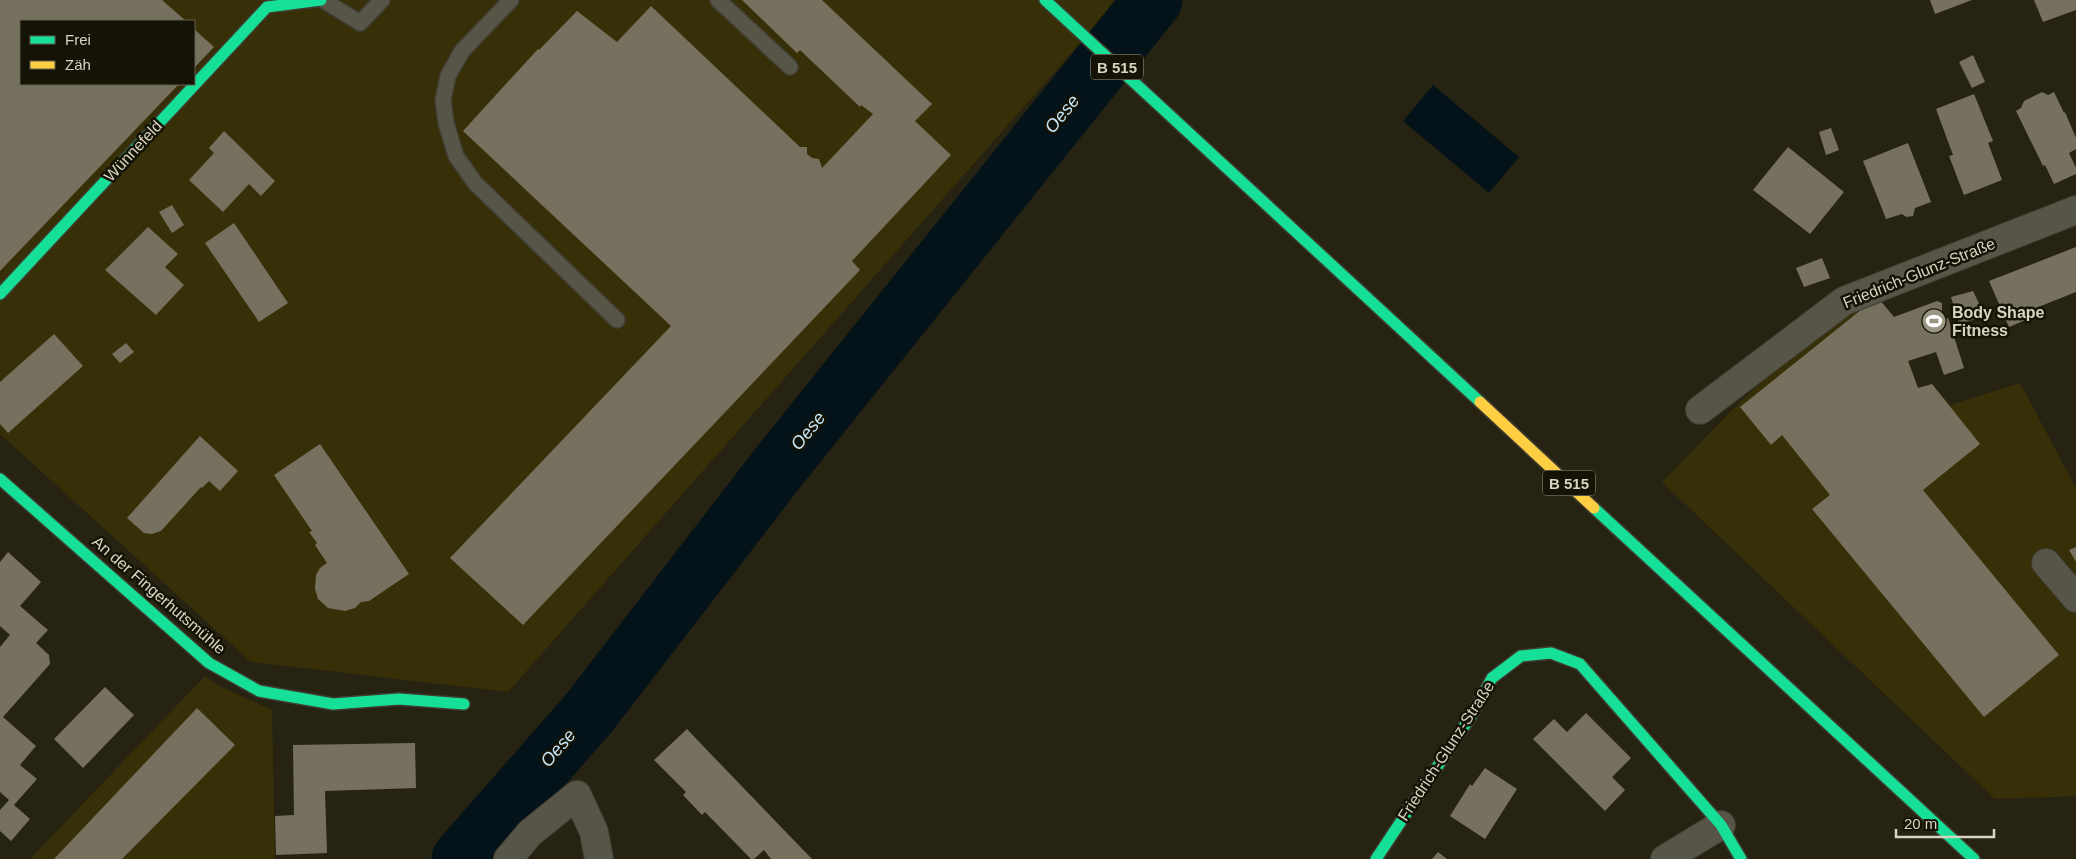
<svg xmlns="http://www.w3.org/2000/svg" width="2076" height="859" font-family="Arial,sans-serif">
	<rect width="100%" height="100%" fill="#272312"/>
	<g fill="#372f08" fill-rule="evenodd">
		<path d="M0,0H1118L508,692L251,662L0,434ZM21,21H194V84H21Z"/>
		<path d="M1879,299L1894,317L1918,388L1932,384L1950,405L2020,383L2076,488V796L1995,799L1662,482L1744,398L1826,325Z"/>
		<path d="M205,676L219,686L272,710L275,859H30Z"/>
	</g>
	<path fill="#041319" d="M1433,85L1519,157L1489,193L1403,121Z"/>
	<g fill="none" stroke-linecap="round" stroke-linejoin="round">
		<path stroke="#041319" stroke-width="59" d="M461,859L589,713L777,469L1153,0"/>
	</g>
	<g fill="#76715e">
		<path d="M0,0H162L186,21H21V84H179L0,271Z"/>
		<path d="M742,0H822L932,104L915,121L951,155L852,261L860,270L523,625L450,558L671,326L463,131L538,49L539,50L577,11L617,42L651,6L800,147H807V154L812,158L819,159L822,168L873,114L861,105L860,107L800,50L797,53Z"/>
		<path d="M1930,0H1972L1935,14Z"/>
		<path d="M2034,0H2076V10L2043,22Z"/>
		<path d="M194,29L214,47L194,68Z"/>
		<path d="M1973,55L1985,82L1972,88L1959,62Z"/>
		<path d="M2042,92L2048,95L2054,92L2064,113L2065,112L2076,138V149L2069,153L2076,168V174L2054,184L2045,165L2043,166L2016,111L2021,108L2024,101Z"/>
		<path d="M1974,94L1993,141L1988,143L2002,180L1964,195L1949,156L1953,155L1936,109Z"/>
		<path d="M1831,128L1839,150L1826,155L1819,132Z"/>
		<path d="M224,131L275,181L261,196L249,184L223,212L189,180L214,153L209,148Z"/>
		<path d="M1908,143L1931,202L1915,208L1913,216L1906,217L1902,214L1886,219L1863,161Z"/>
		<path d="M1788,147L1844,192L1810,234L1753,190Z"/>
		<path d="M172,205L184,225L172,233L159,212Z"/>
		<path d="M234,223L288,303L259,322L205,243Z"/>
		<path d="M148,227L178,254L165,267L184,285L156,315L105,270Z"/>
		<path d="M2076,247V292L2026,312L2028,319L2009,327L1989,281Z"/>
		<path d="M1822,258L1830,278L1804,287L1796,268Z"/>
		<path d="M1973,291L1985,316L1959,324L1951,297Z"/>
		<path d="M1879,299L1894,317L1937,301L1942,303V311L1945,319L1948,318L1964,368L1944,375L1936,352L1908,361L1918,388L1932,384L1980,444L1923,490L2059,655L1984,717L1812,509L1830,495L1782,435L1771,445L1740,407L1872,301Z"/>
		<path d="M54,334L83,366L8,433L0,424V382Z"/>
		<path d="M126,343L134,352L120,363L112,354Z"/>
		<path d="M200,436L238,471L220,491L209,481L202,488L201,487L161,531L152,534L144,533L127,518Z"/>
		<path d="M320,444L409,574L369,601L361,602L355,608L345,611L328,608L318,599L315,589L316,575L320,568L327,563L315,545L317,543L309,532L312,531L274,475Z"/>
		<path d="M2076,547V562L2069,550Z"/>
		<path d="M8,552L41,582L20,606L48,630L36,643L49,655L50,664L3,717L36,746L20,765L37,779L14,805L30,819L11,841L0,831V810L9,800L0,792V647L10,635L0,626V562Z"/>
		<path d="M105,687L134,715L83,768L54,739Z"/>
		<path d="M197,708L235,745L122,859H54Z"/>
		<path d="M1586,713L1631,758L1612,777L1625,790L1605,811L1533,739L1554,719L1567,732Z"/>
		<path d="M687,729L705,748L812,859H771L764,850L754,859H751L705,812L702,815L683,795L686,792L654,760Z"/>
		<path d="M415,743L416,788L325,791L327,853L276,855L275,816L294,815L293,745Z"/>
		<path d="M1485,768L1517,789L1485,839L1450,816L1470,784L1472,786Z"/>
		<path d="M1438,852L1447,859H1432Z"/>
	</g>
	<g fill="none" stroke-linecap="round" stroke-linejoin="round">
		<defs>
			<g id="lane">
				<path d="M323,0L360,23L382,0"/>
				<path d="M511,0L462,51L448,76L443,100L446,123L456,156L475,183L617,320"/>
				<path d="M718,0L790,67"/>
			</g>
			<g id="street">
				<path d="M1700,410L1844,301L2076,210"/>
				<path d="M2046,563L2076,598"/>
				<path d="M508,859L530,833L577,795L594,832L599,859"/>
				<path d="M1665,859L1721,825"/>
			</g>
			<g id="fast">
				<path d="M1045,0L1480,402"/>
				<path d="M0,294L267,7L321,0"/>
				<path d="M0,479L209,663L259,691L333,704L399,699L464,704"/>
				<path d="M1594,508L1974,859"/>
				<path d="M1376,859L1473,713L1492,678L1521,656L1551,653L1580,664L1721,825L1741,859"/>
			</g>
			<path id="slow" d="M1480,402L1594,508"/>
		</defs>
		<use href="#lane" stroke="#403d30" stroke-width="18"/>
		<use href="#street" stroke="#403d30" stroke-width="30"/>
		<use href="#fast" stroke="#403d30" stroke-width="14"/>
		<use href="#slow" stroke="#403d30" stroke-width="14"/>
		<use href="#lane" stroke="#575548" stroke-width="15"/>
		<use href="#street" stroke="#575548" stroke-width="28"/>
		<use href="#fast" stroke="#16e098" stroke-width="11"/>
		<use href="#slow" stroke="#ffcf43" stroke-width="11"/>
	</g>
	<defs>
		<symbol id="stadium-disc" viewBox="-11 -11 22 22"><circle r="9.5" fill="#9a9684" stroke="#151206"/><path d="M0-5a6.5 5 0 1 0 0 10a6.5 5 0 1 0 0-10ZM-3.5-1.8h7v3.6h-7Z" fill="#fff"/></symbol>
	</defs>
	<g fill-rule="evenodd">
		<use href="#stadium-disc" x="1920" y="307" width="28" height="28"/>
	</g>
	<g text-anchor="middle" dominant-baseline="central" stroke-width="5" stroke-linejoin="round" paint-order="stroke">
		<g fill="#151206" stroke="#9e9a8a" stroke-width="1">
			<rect x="1091" y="54.5" width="52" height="25" rx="4"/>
			<rect x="1543" y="470.5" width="52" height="25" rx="4"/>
		</g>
		<g font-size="15" font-weight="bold" fill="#d8d4c2">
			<text x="1117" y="67">B 515</text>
			<text x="1569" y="483">B 515</text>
		</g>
		<g font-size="16" fill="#d8d4c2" stroke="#151206">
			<text transform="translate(133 151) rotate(-47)">Wünnefeld</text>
			<text transform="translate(1919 273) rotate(-22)">Friedrich-Glunz-Straße</text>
			<text transform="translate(159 595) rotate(41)">An der Fingerhutsmühle</text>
			<text transform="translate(1446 751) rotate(-57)">Friedrich-Glunz-Straße</text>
		</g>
		<g font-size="16" font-weight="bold" fill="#d8d4c2" stroke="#151206" text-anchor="start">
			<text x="1952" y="312">Body Shape<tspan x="1952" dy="18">Fitness</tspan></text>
		</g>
		<g font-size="18" font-style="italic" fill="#c5e7fa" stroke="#151206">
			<text transform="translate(1062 114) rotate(-51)">Oese</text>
			<text transform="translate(808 431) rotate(-51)">Oese</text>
			<text transform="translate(558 748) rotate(-49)">Oese</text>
		</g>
	</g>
	<rect x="20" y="20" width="175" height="65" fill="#151206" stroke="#636051"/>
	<rect x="30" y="36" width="25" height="8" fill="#16e098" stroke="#636051"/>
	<text x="65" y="45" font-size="15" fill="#d8d4c2">Frei</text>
	<rect x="30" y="61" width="25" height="8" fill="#ffcf43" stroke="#636051"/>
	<text x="65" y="70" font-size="15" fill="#d8d4c2">Zäh</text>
	<path d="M1896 829v8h98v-8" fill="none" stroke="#d8d4c2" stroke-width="2.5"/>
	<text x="1904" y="829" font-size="15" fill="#d8d4c2" stroke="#151206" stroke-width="4" paint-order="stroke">20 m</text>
</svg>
